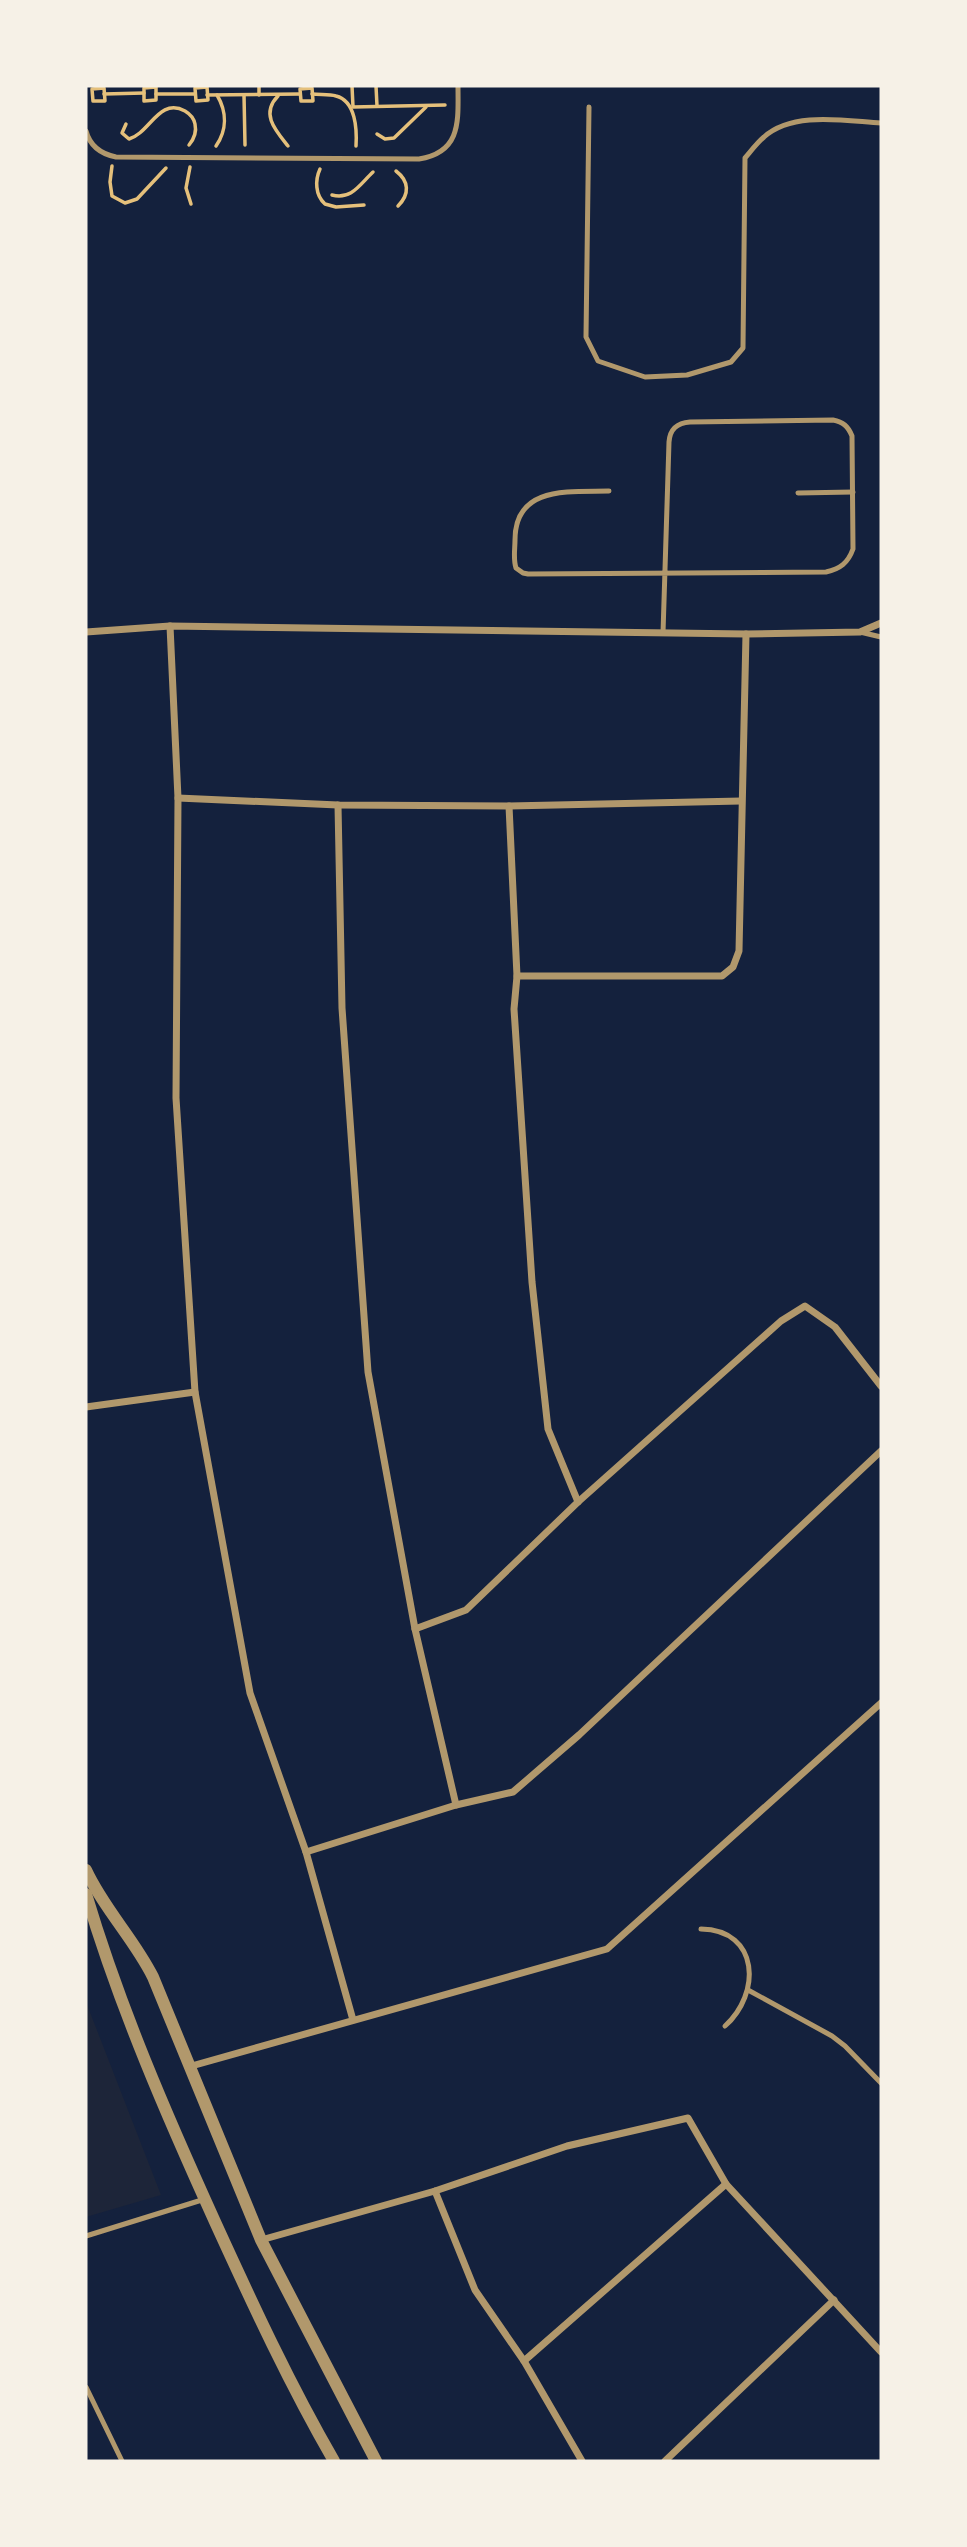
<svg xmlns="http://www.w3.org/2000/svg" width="967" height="2547" font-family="'Noto Sans',sans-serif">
	<rect width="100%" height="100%" fill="#14213d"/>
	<path fill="#1d2539" d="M86,2002L161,2195L86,2217Z"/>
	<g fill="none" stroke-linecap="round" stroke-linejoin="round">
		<g stroke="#e5c07b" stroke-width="3.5">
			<path d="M259,86V95"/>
			<path d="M352,86L353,107L445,105"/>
			<path d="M376,86L377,106"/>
			<path d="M156,87V100L144,101V88Z"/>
			<path d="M207,87L208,100L196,101L195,88Z"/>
			<path d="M104,88L105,101H93L92,89Z"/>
			<path d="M312,88L313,101H301L300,89Z"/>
			<path d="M104,94L144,93"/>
			<path d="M156,94H195"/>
			<path d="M312,94C320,95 329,94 336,96C356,101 357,130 356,146"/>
			<path d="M207,95L300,94"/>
			<path d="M244,95L245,145"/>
			<path d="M278,96C260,114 276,131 288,146"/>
			<path d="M126,124L122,133L129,139C150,133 159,97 185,111C190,114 194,119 195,124C197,133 194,139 189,145"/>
			<path d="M377,134L385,139L394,138L426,107"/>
			<path d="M216,146C227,130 227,112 217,95"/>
			<path d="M112,166L110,182L112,196L125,203L137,199L166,168"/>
			<path d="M190,167L186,188L191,204"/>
			<path d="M320,169C315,180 315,195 325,204L336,207L364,205"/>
			<path d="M396,171C409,181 410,194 398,206"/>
			<path d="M332,195C352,200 360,184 373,172"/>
		</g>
		<g stroke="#b1986c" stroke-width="5">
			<path d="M589,107L586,337L598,361L645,377L687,375L731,362L743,348L745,158C751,151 757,143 764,137C793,111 845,121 881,123"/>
			<path d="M86,131C90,146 101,154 116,157L419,159C462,152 458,120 458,86"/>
			<path d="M609,491C570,492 515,485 515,540C515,549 513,559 516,568L523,573L528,574L826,572C840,569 848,563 853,549L852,436C848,426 843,422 833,420L690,422C677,423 670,429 669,442L663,633"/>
			<path d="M798,493L853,492"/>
			<path d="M860,632L881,637"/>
			<path d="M701,1929C760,1930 761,1994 725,2026"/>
			<path d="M748,1990L832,2036L845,2046L881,2083"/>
			<path d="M86,2236L205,2199"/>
			<path d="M86,2387L122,2461"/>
		</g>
		<g stroke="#b1986c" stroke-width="7">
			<path d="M170,626L178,798L176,1098L195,1392L250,1693L306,1852L353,2020"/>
			<path d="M86,632L170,626L746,634L860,632L881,623"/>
			<path d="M178,798L338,805L509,806L741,801"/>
			<path d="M338,805L342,1008L368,1372L415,1629L456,1805"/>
			<path d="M509,806L517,976"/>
			<path d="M86,1407L195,1392"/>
			<path d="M578,1502L548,1429L532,1282L514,1009L517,976H722L733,967L739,951L746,634"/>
			<path d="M415,1629L466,1610L578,1502L781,1321L805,1306L835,1327L881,1386"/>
			<path d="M306,1852L456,1805L513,1792L579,1735L881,1451"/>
			<path d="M188,2067L607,1949L881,1703"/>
			<path d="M435,2191L475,2290L524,2361L582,2461"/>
			<path d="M261,2240L435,2191L567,2146L688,2118L726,2184L881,2352"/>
			<path d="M524,2361L726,2184"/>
			<path d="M665,2461L834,2300"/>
		</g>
		<g stroke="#b1986c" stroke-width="12">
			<path d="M86,1870C104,1909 134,1939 153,1977L261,2240L376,2461"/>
			<path d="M86,1894C120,2008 167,2116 216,2224C253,2305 290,2385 334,2461"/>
		</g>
	</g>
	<rect width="967" height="2547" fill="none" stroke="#f6f1e7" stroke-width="175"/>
</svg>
